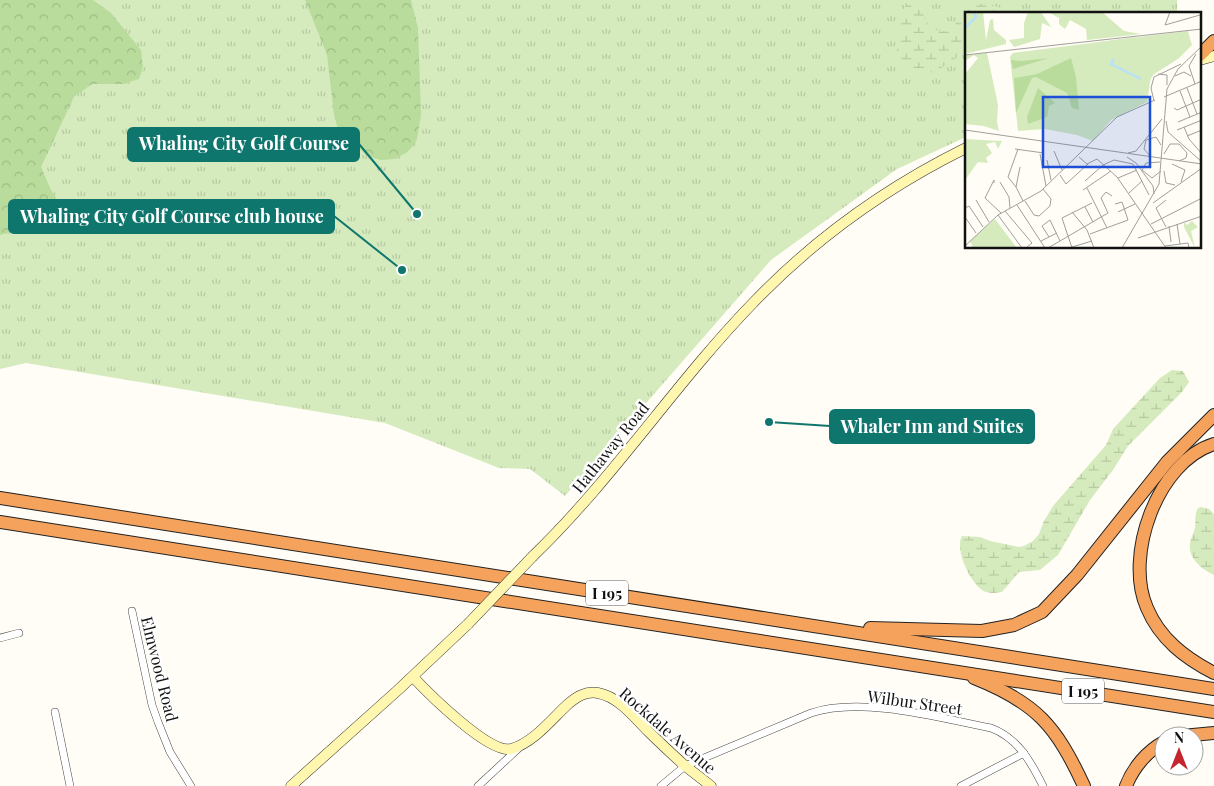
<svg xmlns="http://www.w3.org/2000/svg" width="1214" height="786" font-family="'Playfair Display',serif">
	<defs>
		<pattern id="grass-tufts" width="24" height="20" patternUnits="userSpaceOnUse" patternTransform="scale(1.25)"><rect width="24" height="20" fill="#d5ebbd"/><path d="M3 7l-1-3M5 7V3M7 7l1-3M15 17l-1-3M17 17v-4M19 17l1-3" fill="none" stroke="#b6c8a1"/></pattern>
		<pattern id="forest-crowns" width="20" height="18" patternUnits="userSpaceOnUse" patternTransform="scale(1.25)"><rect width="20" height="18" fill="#b9dc9c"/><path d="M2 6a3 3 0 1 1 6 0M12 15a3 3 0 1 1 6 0" fill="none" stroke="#9ebc85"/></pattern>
		<pattern id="wetland-marsh" width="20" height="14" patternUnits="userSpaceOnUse" patternTransform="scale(1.25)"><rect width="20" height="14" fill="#d5ebbd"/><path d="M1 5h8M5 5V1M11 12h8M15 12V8" fill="none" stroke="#b6c8a1"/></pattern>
	</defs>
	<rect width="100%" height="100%" fill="#fffdf5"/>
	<path fill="url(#grass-tufts)" d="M0,0H1177V14H966V137L897,169L771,260L565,496L530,469L499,468L385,423L26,363L0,369Z"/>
	<g fill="url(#forest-crowns)">
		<path d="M0,0H93L111,13L141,50L143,67L139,79L123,84H92L74,97L41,167L51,190L60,204L49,221L0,235Z"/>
		<path d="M305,0H411L418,28L421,115L417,139L413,146L406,153L394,159L381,160L367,156L337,126L334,114L327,55Z"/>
	</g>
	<g fill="url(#wetland-marsh)">
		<path d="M908,0H921C922,13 926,30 941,31C947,32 952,30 955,25C960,19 959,9 963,2C971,1 1018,10 1023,14H966V53C952,58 943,70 928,73C919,75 904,74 899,65C892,53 903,12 908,0Z"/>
		<path d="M1172,370L1183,371L1189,382L1182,392L1128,446L1113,470L1090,500L1058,555L1040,570L1019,572L1002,592C996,593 988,594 982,590C970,582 954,549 962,536L980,537L990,541L1019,547L1024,546L1033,541L1039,534L1044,521L1053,506L1106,445L1113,429L1160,378Z"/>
		<path d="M1201,507L1209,509L1214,514V575C1201,569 1188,558 1190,543C1191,537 1194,533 1195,528C1196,521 1194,515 1198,508Z"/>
	</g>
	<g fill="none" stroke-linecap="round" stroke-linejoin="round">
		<defs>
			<g id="street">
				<path d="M132,611L152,705L158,722L170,752L191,786"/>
				<path d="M0,638L19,633"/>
				<path d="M55,712L70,786"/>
				<path d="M478,786L520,747"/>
				<path d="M661,786L685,766L811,713C862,696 940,718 991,728C1018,738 1031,762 1043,786"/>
				<path d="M961,786L1024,753"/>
			</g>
			<g id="secondary">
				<path d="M1200,60L1214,56"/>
				<path d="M533,556C613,479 674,385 751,305C812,241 887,187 966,148"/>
				<path d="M413,677C428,693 489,754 511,749C533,743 551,720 567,705C576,697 585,691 598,693C619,697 634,717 648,731C660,743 672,754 684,765C693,772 702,779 711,786"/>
				<path d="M291,786L398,690L468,624"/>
			</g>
			<g id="highway">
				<path d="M1200,55L1214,41"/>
				<path d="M1214,444C1157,462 1124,556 1147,608C1160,639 1185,658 1214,673"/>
				<path d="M0,498L1214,689"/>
				<path d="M0,522L1214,712"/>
				<path d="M870,628L982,631L1014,625L1042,612L1077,575L1167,462L1214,415"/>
				<path d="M974,678C1037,703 1056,726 1084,786"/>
				<path d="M1182,736L1214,733"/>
				<path d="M1126,786C1133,768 1147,751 1164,742"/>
			</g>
		</defs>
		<use href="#street" stroke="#444" stroke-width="8"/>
		<use href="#secondary" stroke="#333" stroke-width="11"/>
		<use href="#highway" stroke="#222" stroke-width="14"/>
		<use href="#street" stroke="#fff" stroke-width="7"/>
		<use href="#secondary" stroke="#fff6b0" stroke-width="10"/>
		<use href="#highway" stroke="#f5a25d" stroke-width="12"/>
		<defs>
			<path id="secondary-bridge" d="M468,624L533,556"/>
		</defs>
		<use href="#secondary-bridge" stroke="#333" stroke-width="11" stroke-linecap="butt"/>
		<use href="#secondary-bridge" stroke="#fff6b0" stroke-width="10"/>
	</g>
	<g text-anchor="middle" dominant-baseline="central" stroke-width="5" stroke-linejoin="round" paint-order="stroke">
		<g fill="#fff" stroke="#585858" stroke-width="1">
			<rect x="586" y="580.5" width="42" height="25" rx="4"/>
			<rect x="1062" y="678.5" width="42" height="25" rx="4"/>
		</g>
		<g font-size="15" font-weight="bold" fill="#111">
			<text x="607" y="593">I 195</text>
			<text x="1083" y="691">I 195</text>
		</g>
		<g font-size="16" fill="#111" stroke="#fff">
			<text transform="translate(610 447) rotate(-51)">Hathaway Road</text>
			<text transform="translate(160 669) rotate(76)">Elmwood Road</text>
			<text transform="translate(915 702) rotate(8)">Wilbur Street</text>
			<text transform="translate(668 730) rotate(41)">Rockdale Avenue</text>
		</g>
	</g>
	<g transform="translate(965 12)">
		<rect width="236" height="236" fill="#fffdf5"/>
		<path d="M223,19L227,33L213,47L186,64L182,90L146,108L128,129L112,123L80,117L53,119L45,45L48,41ZM30,207L52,236H8L5,229Z" fill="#d5ebbd"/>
		<path d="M84,46L48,57L46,48L57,49ZM106,46L111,65L114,98L107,96L102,81L71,65L67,66L51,101L49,66L72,62ZM73,76L90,91L84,94L82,105L63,112L62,105Z" fill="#b9dc9c"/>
		<path d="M0,0H18L21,28L25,8L28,7L29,18L41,28V32L0,42ZM63,0H76L86,15L77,11L75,27L49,35L44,28L59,26V11ZM137,0L159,19L176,22L122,28L121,17L105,8L100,17L94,12V6L85,1ZM171,25L164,28L165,35L161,36L162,33H152L148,29L126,31ZM179,36L168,60L180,67L191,57L180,78V69L168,61L158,66L157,71L145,57L137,65L140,48L162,52ZM22,41L33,93L32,110L34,119L19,114L0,112V62L13,46L9,43L0,49V43ZM0,127L37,129L33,137L30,130L21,132L27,141L21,146L23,151L13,150L0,168ZM227,209L233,215L226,219L230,236L219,215V210L222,213Z" fill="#d5ebbd"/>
		<path fill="none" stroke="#b9e0f7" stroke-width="2.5" d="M0,16L11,5L9,0M149,47L146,52L176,67"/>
		<path fill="none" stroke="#a09f9a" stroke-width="1" d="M205,0L200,13L235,3M0,43L237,17M193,62L202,63V73M210,64L219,60L226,64M230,72L224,54L231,42M222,76L232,102M215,79L225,105M199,85L237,69M189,89L186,76L189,65L216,52M209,96L212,98L237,87M201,109L203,120L237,150M213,110L237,100M219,115L224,127L237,142M0,118L237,152M212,118L237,108M222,124L237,118M50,137L79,141M89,139L97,158M163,141L171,139L197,107M75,142L81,174M199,142L205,132H214L222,141L221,146L214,149M114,145L122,152L132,147L152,165L201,236M162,145L171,151L188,174L189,182M186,145L179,137L181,128L191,125L196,133M82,148L86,168M195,150L181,151L177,158L187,166L196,159M168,152L184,183M207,152L220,158L216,170M55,155L51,175L58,189M199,159L201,171L210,173M95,163L101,172L123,152M153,166L172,158M120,169L138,153L149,148L168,152M35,170L44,185L45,196M29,171V168L20,186L36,201M51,175L43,165L53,137M122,176L142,216M118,178L146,159M164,181L177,169M11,188L24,210M60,189L69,203L74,204L85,194L86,187L78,177M188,191L237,156M52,193L80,236M120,195L128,210M0,196L4,194L18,215M40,199L67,231L61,236M107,200L122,218L129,236M153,200L170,192M33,203L57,236M0,205L11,221M186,212L237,186M212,212L215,232M204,214L206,230M201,215L191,196L201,188M125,222L163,208L157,190L150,192M84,225L77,214L85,208L95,229M173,226L237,204M76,229L92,221M0,234L33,203L76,179L152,105L190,88M200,234L223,231L224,236M107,235L127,229M83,236L143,201L136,186L141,180L147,184M107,236L97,206L127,191M157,236L194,172L202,77L213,57L237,34"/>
		<path fill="#1d4ed8" fill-opacity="0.15" stroke="#1d4ed8" stroke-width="2.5" d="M78,85H185V155H78Z"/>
		<rect width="236" height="236" fill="none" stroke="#111" stroke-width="2.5"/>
	</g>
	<path fill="none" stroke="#0f766e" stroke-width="2" d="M417 214L359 144M402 270L334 216M769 422L830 426"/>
	<g fill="#0f766e" stroke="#fff" stroke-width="2">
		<circle cx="417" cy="214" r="5"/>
		<circle cx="402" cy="270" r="5"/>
		<circle cx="769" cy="422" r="5"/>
	</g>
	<g fill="#0f766e" stroke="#0f766e" stroke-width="2">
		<rect x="128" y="128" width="231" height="33" rx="5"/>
		<rect x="9" y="200" width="325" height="33" rx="5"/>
		<rect x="830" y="410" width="204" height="33" rx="5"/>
	</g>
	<g font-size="18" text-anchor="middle" font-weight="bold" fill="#fff">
		<text x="244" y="150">Whaling City Golf Course</text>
		<text x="172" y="223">Whaling City Golf Course club house</text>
		<text x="932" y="433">Whaler Inn and Suites</text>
	</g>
	<g transform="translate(1179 751)"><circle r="24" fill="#ffffff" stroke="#a0a0a0"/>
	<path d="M0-4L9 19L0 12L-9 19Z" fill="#c4262e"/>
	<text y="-8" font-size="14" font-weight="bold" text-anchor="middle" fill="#111111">N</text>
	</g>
</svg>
